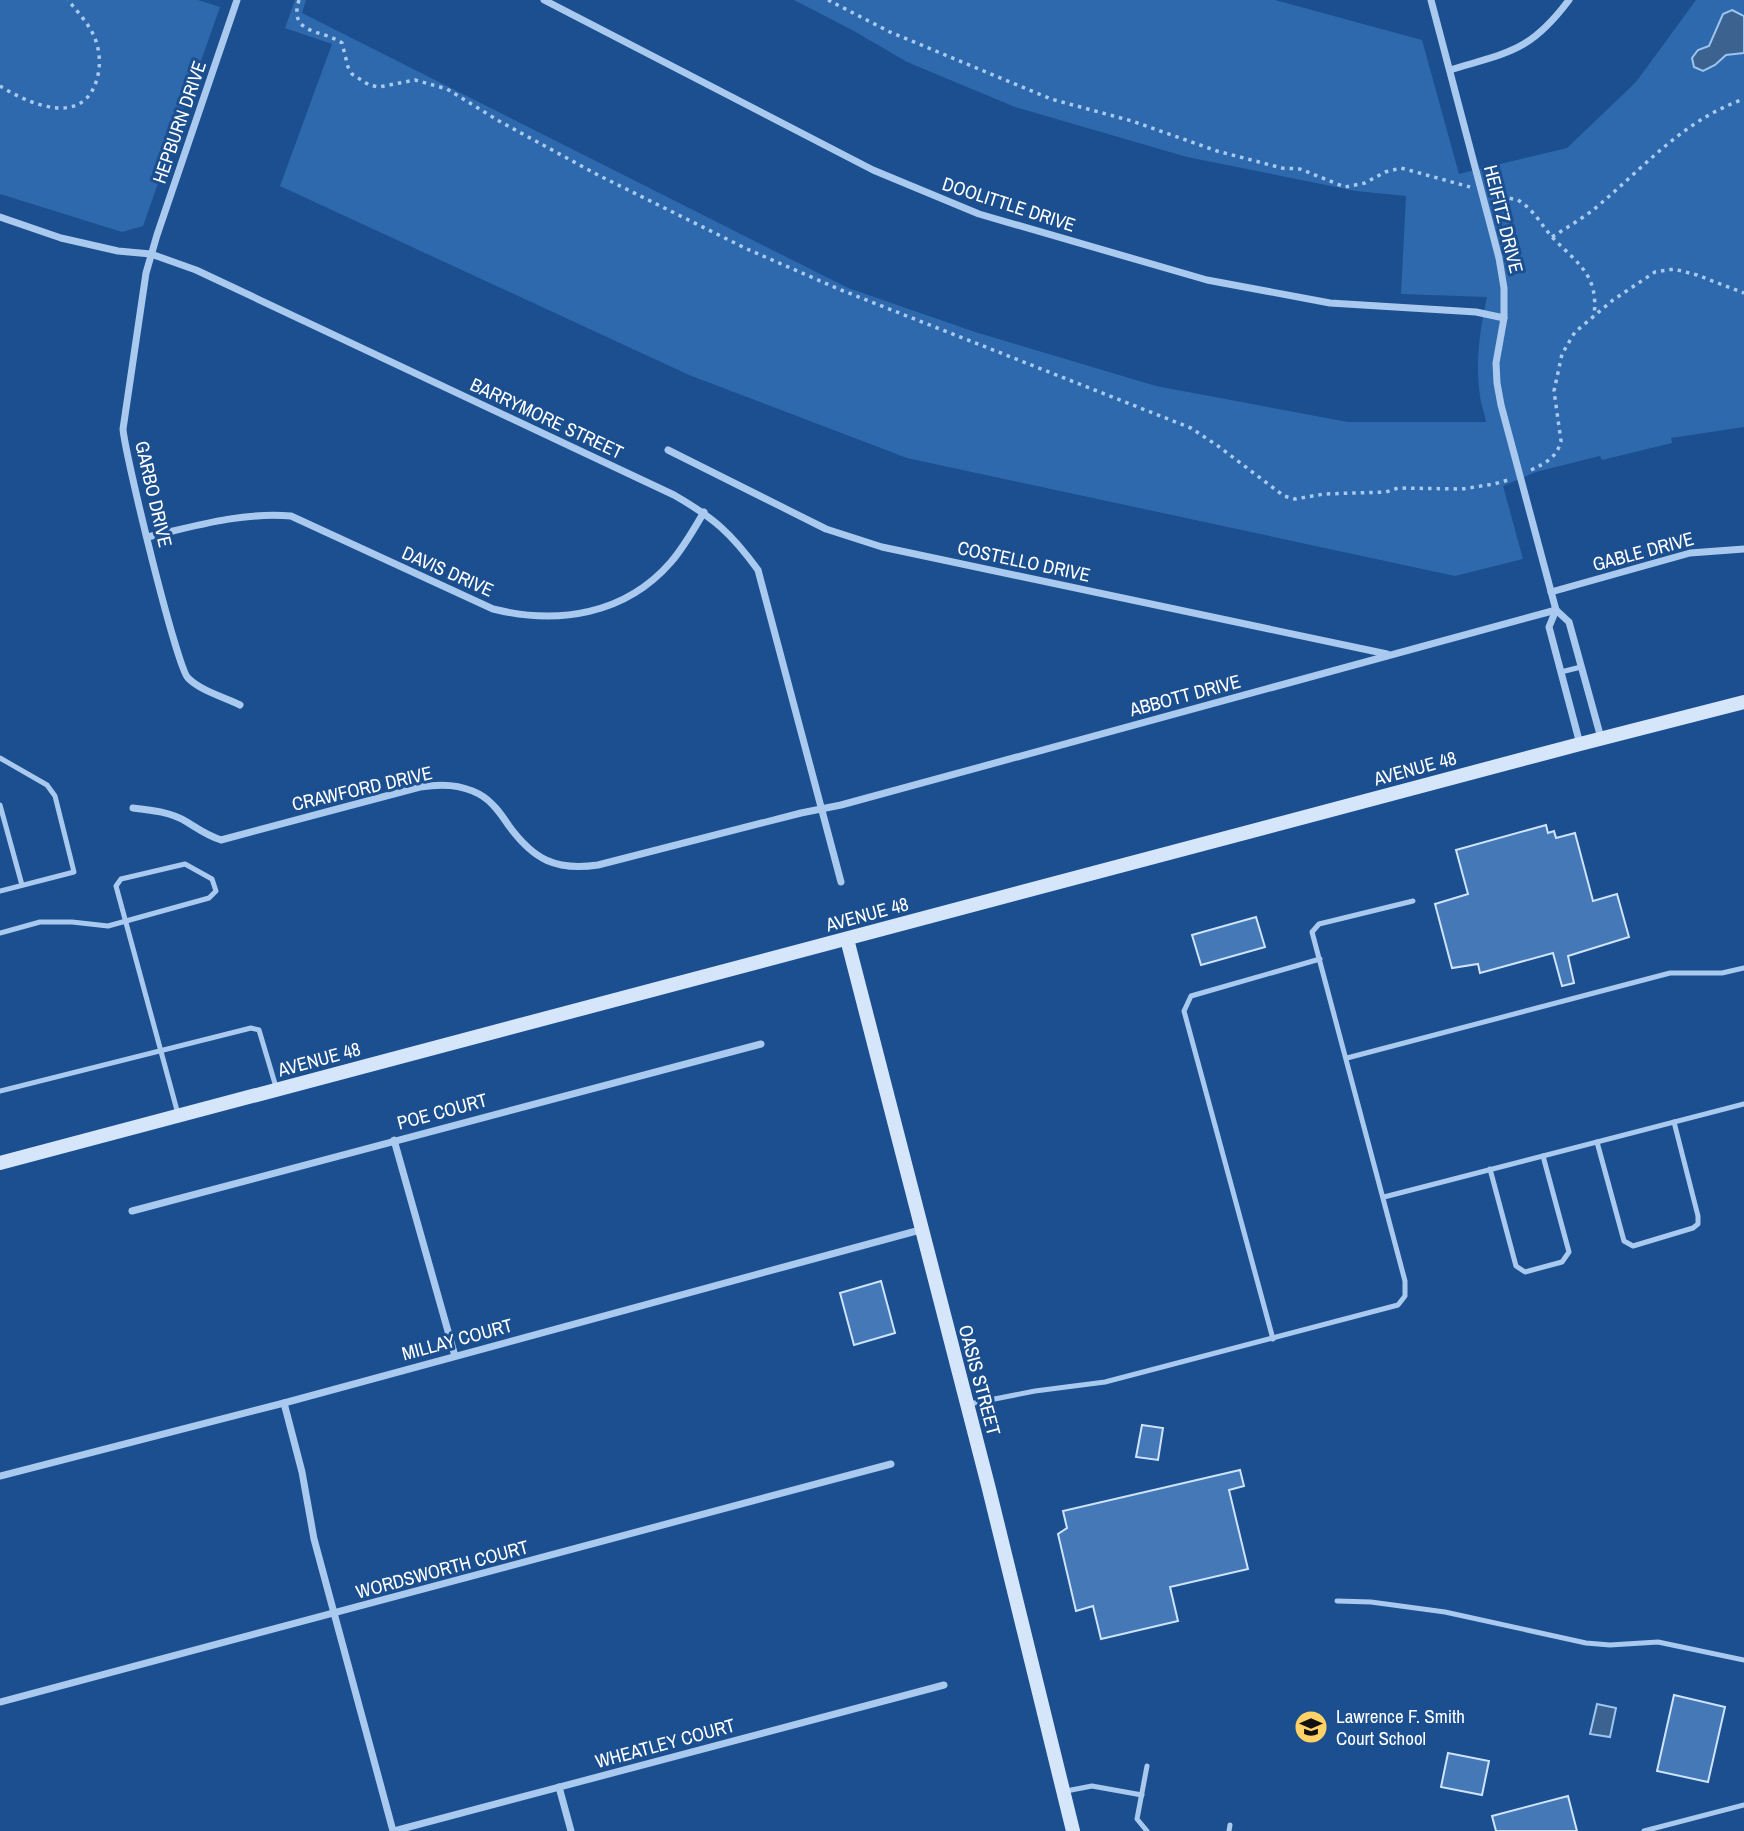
<svg xmlns="http://www.w3.org/2000/svg" width="1744" height="1831" font-family="'Archivo Narrow',sans-serif">
	<rect width="100%" height="100%" fill="#1b4f8f"/>
	<g fill="#2e69ad">
		<path d="M0,0H198L220,7L143,226L122,232L0,194Z"/>
		<path d="M295,0H306L302,13L848,288L975,332L1156,386L1348,422H1486C1485,414 1481,405 1480,396C1475,362 1480,329 1487,297L1401,294L1406,196L1356,191L1187,157L1015,107L907,62L854,31L794,0H1275L1422,40L1459,174L1567,148L1636,82L1696,0H1744V427L1671,438L1672,443L1602,460L1600,456L1536,472L1503,486L1523,559L1455,576L907,458L689,375L280,186L332,44L285,28Z"/>
	</g>
	<g fill="#3c6290" stroke="#9cc4f0" stroke-width="2">
		<path d="M1732,10L1744,16V53L1726,55L1715,65L1703,71L1694,67L1692,58L1698,50L1709,46L1723,14Z"/>
		<path d="M1597,1704L1616,1708L1610,1737L1590,1734Z"/>
	</g>
	<g fill="#4478b7" stroke="#cfe3fa" stroke-width="2">
		<path d="M1546,825L1548,833L1554,831L1556,838L1575,833L1593,901L1617,894L1629,937L1568,956L1574,983L1562,986L1553,953L1480,973L1478,964L1452,968L1435,904L1468,894L1456,850Z"/>
		<path d="M1256,917L1265,947L1201,965L1192,935Z"/>
		<path d="M881,1281L895,1333L854,1345L840,1293Z"/>
		<path d="M1142,1425L1163,1428L1158,1460L1136,1457Z"/>
		<path d="M1240,1470L1244,1486L1229,1490L1248,1569L1170,1587L1178,1621L1101,1639L1093,1606L1076,1611L1058,1534L1067,1528L1063,1511Z"/>
		<path d="M1674,1695L1725,1707L1708,1782L1657,1771Z"/>
		<path d="M1448,1753L1489,1761L1482,1795L1441,1787Z"/>
		<path d="M1568,1796L1577,1831H1496L1492,1816Z"/>
	</g>
	<g fill="none" stroke-linecap="round" stroke-linejoin="round">
		<g stroke="#a9c9ee" stroke-width="3.5" stroke-dasharray="3.5 5" stroke-linecap="butt">
			<path d="M299,0C288,35 322,29 342,43L348,67L352,74L369,85L379,87L415,80L447,89L499,121L598,175L747,249L841,290L1191,428L1218,446L1284,496L1295,499L1324,494L1386,492L1398,488L1462,489L1494,484L1508,480"/>
			<path d="M828,0L890,32L1051,99L1132,121L1217,151L1282,168L1300,169L1345,187L1365,183L1385,172L1401,168L1470,187"/>
			<path d="M0,86C29,104 83,128 97,79C101,65 100,50 94,36C88,23 77,11 68,0"/>
			<path d="M1493,195L1518,200L1525,205C1536,214 1543,227 1553,238C1578,264 1599,275 1594,316"/>
			<path d="M1552,237C1566,228 1580,220 1593,210C1643,169 1681,121 1744,99"/>
			<path d="M1531,470C1546,463 1557,457 1561,441L1554,391L1562,354L1575,332L1613,300L1655,272L1674,269L1697,275L1744,293"/>
		</g>
		<g stroke="#a9c9ee" stroke-width="5">
			<path d="M1561,672L1581,667"/>
			<path d="M0,758L47,785L55,796L74,872L0,891"/>
			<path d="M0,805L22,885"/>
			<path d="M0,933L40,922H72L108,926L209,898L216,891L212,879L185,864L121,879L116,886L178,1114"/>
			<path d="M1347,1058L1670,973H1722L1744,968"/>
			<path d="M0,1091L251,1028L259,1030L276,1087"/>
			<path d="M1597,1142L1624,1241L1633,1246L1693,1228L1698,1224V1216L1674,1122"/>
			<path d="M1490,1169L1516,1266L1525,1272L1562,1262L1569,1252L1543,1156"/>
			<path d="M1384,1197L1744,1104"/>
			<path d="M1273,1339L1184,1011L1191,996L1320,959"/>
			<path d="M969,1404L1035,1391L1105,1382L1398,1305L1405,1296V1281L1312,932L1319,924L1413,901"/>
			<path d="M1337,1601L1371,1602L1445,1612L1586,1643L1610,1645L1658,1642L1744,1660"/>
			<path d="M1147,1766L1137,1819L1147,1831"/>
			<path d="M1066,1791L1092,1786L1142,1795"/>
			<path d="M1229,1831L1230,1825"/>
			<path d="M1644,1831L1744,1805"/>
		</g>
		<g stroke="#a9c9ee" stroke-width="7">
			<path d="M237,0L157,235L146,273L123,429C125,455 177,668 188,678C201,691 224,697 240,705"/>
			<path d="M544,0L873,170L979,214L1207,280L1330,303L1476,312L1504,318"/>
			<path d="M1431,0L1499,258L1504,288V318L1496,363L1497,383L1501,405L1556,610L1569,622L1601,738"/>
			<path d="M1450,70C1509,52 1530,52 1569,0"/>
			<path d="M0,217L61,238L118,251L151,254L196,270L674,495C714,518 731,533 758,570L841,882"/>
			<path d="M668,450L826,529L882,547L1387,654"/>
			<path d="M148,537C195,526 242,512 291,516L493,609C558,625 625,615 671,562C684,547 694,529 704,512"/>
			<path d="M1551,592L1690,553L1744,549"/>
			<path d="M1556,610L1549,627L1580,744"/>
			<path d="M133,808C151,810 171,812 187,822C200,830 206,835 221,840L420,787C441,784 460,784 479,794C492,801 501,814 509,826C534,860 556,871 598,865L801,813L841,805L1556,610"/>
			<path d="M394,1140L455,1356"/>
			<path d="M132,1211L761,1044"/>
			<path d="M284,1403L302,1472L314,1539L393,1831"/>
			<path d="M0,1476L284,1403L920,1230"/>
			<path d="M0,1702L891,1464"/>
			<path d="M559,1787L571,1831"/>
			<path d="M394,1831L944,1685"/>
		</g>
		<g stroke="#d6e6fa" stroke-width="14">
			<path d="M847,939L988,1485L1073,1831"/>
			<path d="M0,1163L1580,744L1744,702"/>
		</g>
	</g>
	<defs>
		<symbol id="school-disc" viewBox="-11 -11 22 22"><circle r="9.5" fill="#ffd166" stroke="#1b4f8f"/><path d="M0-5L7-2L0 1L-7-2ZM-4 1L0 2.5L4 1V4Q0 6-4 4Z" fill="#111"/></symbol>
	</defs>
	<g fill-rule="evenodd">
		<use href="#school-disc" x="1292" y="1708" width="38" height="38"/>
	</g>
	<g text-anchor="middle" dominant-baseline="central" stroke-width="6" stroke-linejoin="round" paint-order="stroke">
		<g font-size="19" fill="#fff" stroke="#1b4f8f">
			<text transform="translate(179 122) rotate(-71)">HEPBURN DRIVE</text>
			<text transform="translate(1009 204) rotate(18)">DOOLITTLE DRIVE</text>
			<text transform="translate(1504 219) rotate(76)">HEIFITZ DRIVE</text>
			<text transform="translate(547 418) rotate(25)">BARRYMORE STREET</text>
			<text transform="translate(154 494) rotate(77)">GARBO DRIVE</text>
			<text transform="translate(1643 551) rotate(-15)">GABLE DRIVE</text>
			<text transform="translate(1024 561) rotate(12)">COSTELLO DRIVE</text>
			<text transform="translate(448 571) rotate(24)">DAVIS DRIVE</text>
			<text transform="translate(1185 695) rotate(-15)">ABBOTT DRIVE</text>
			<text transform="translate(1415 768) rotate(-15)">AVENUE 48</text>
			<text transform="translate(362 788) rotate(-13)">CRAWFORD DRIVE</text>
			<text transform="translate(867 914) rotate(-15)">AVENUE 48</text>
			<text transform="translate(319 1059) rotate(-15)">AVENUE 48</text>
			<text transform="translate(442 1111) rotate(-15)">POE COURT</text>
			<text transform="translate(457 1339) rotate(-15)">MILLAY COURT</text>
			<text transform="translate(980 1380) rotate(75)">OASIS STREET</text>
			<text transform="translate(442 1569) rotate(-15)">WORDSWORTH COURT</text>
			<text transform="translate(665 1743) rotate(-15)">WHEATLEY COURT</text>
		</g>
		<g font-size="19" fill="#fff" stroke="#1b4f8f" text-anchor="start">
			<text x="1336" y="1716">Lawrence F. Smith<tspan x="1336" dy="22">Court School</tspan></text>
		</g>
	</g>
</svg>
